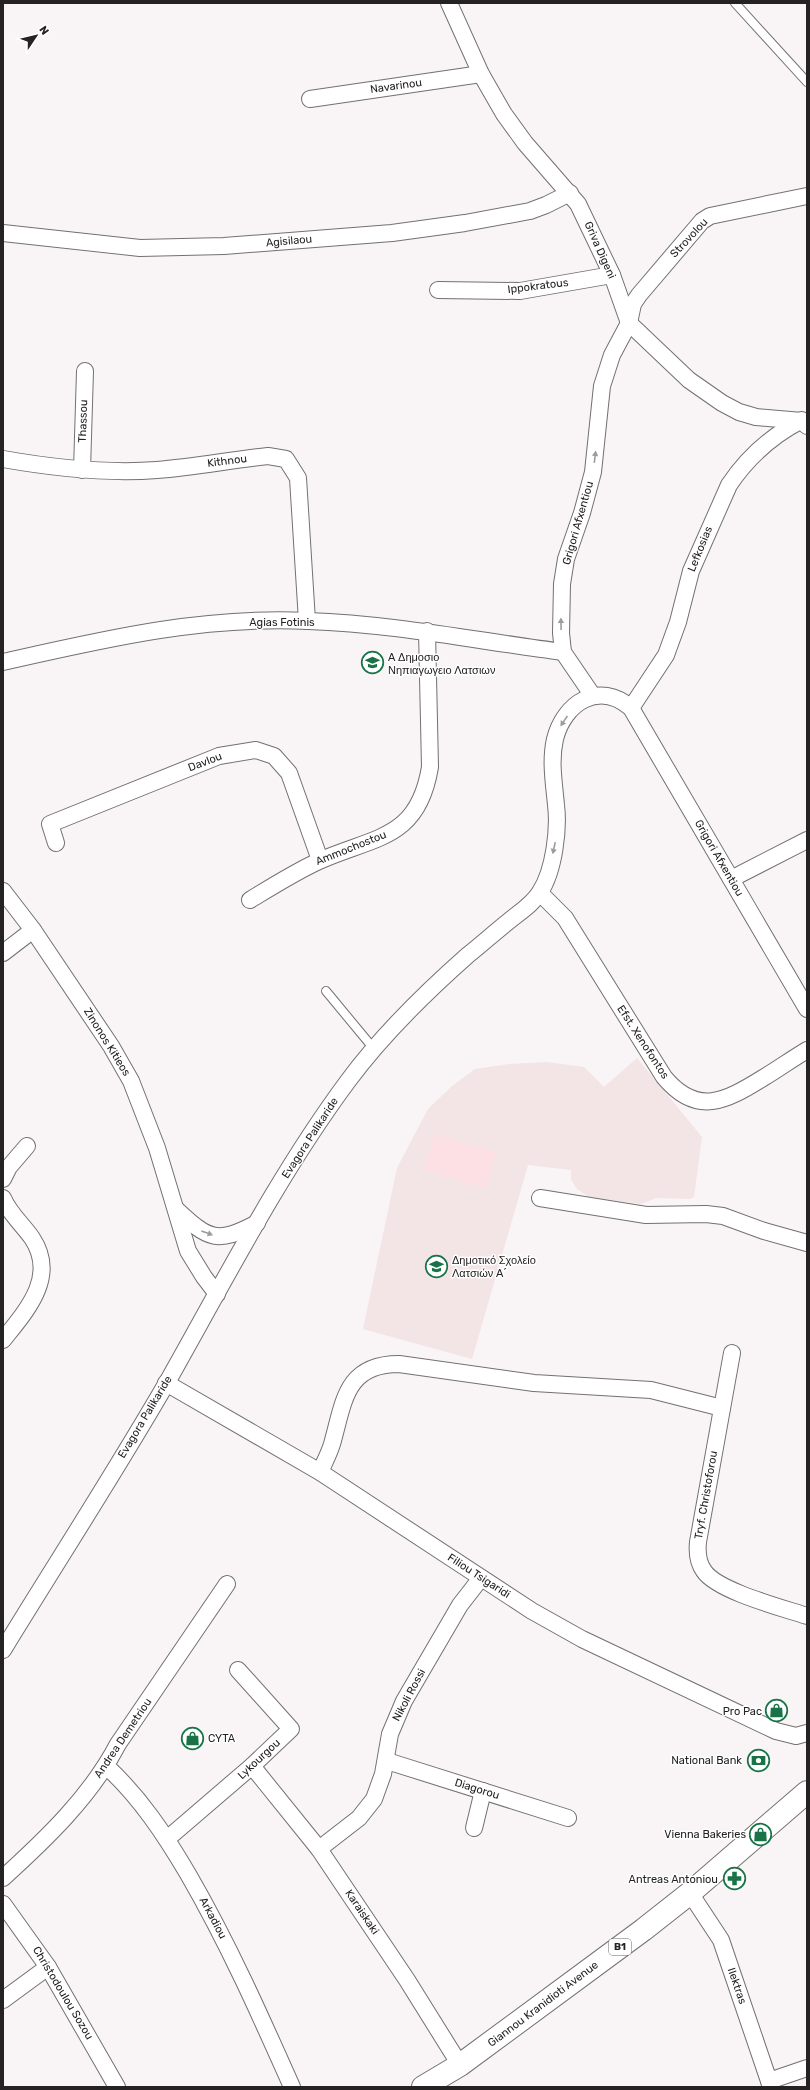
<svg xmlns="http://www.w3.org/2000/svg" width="810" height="2090" font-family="Rubik,sans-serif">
	<rect width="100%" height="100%" fill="#f9f4f5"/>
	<path fill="#f3e4e6" d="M637,1058L702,1137L694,1197L690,1199L656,1198L641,1204L589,1197L577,1189L571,1179V1170L528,1165L472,1359L363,1329L397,1168L428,1109L452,1086L475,1069L509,1064L547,1062L584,1067L604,1087Z"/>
	<path fill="#fde0e4" d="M434,1134L496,1152L486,1188L424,1170Z"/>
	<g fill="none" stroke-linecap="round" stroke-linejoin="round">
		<defs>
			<g id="lane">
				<path d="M735,3L807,82"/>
				<path d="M326,991L374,1049"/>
			</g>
			<g id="street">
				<path d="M449,3L481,74L504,114L525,143L578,204L612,275L629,323L689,380L722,403L739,412L756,417L802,421L807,426"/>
				<path d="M310,99L481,74"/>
				<path d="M3,233L140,248L224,246L392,233L465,223L530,211L546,205L570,193"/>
				<path d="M438,290L520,291L612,275"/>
				<path d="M3,459C54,468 105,474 157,470C194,467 231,460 268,456L286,459L298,478L307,621"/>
				<path d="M82,470L85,371"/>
				<path d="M3,662C105,639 202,616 308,621C394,624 478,641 563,652"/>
				<path d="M593,696L563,652L561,633L562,584L566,559L582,513L593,472L602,386L612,355L629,323L633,304L639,295L702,221L710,216L807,196"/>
				<path d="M631,708L666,655L678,622L691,571L729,485C747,458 773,435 802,420"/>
				<path d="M56,843L50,824L219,756L256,750L274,756L289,773L320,860"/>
				<path d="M731,879L807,840"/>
				<path d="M3,891L33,930L111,1046L131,1081L157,1148L188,1251L204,1277L217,1294"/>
				<path d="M540,893L565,918L664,1077C697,1117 726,1101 763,1078C778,1069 792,1059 807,1050"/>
				<path d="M250,900C273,886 295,872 319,861C375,836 418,840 430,767L427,631"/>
				<path d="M3,953L33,930"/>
				<path d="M3,1179L9,1167L27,1146"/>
				<path d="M3,1198C9,1213 23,1225 32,1238C58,1277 26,1311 3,1340"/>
				<path d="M540,1198L646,1215L706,1214L723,1216L764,1231L807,1243"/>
				<path d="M177,1210C209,1240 217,1244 257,1223"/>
				<path d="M732,1353L698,1542C697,1552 698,1563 704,1571C717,1591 783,1608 807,1616"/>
				<path d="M166,1383L320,1472L532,1611L582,1639L776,1731L796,1736L807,1733"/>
				<path d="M320,1472C324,1463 329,1454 332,1444C344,1402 345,1364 399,1364L534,1383L651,1390L722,1408"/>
				<path d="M3,1650C58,1560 116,1471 169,1379C226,1278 279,1174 348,1081C382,1035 425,993 468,955C482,944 495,932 509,921C520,912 533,904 540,892C554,871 559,829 556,805C554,783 550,761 555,739C564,703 599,680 631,708L807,1009"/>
				<path d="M387,1761L568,1818"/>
				<path d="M106,1766C140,1797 165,1835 188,1874C228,1943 260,2015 292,2087"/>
				<path d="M252,1766L319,1849L407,1980L460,2065"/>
				<path d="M474,1828L483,1791"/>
				<path d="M167,1839L252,1766L291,1729L238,1670"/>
				<path d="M319,1849L359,1818L374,1799L383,1774L390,1734L404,1701L460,1605L481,1578"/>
				<path d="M3,1878C46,1839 91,1796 118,1744L227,1584"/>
				<path d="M690,1893L721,1940L771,2087"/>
				<path d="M3,1904L48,1967L117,2087"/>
				<path d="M3,2000L48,1967"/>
				<path d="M769,2081L807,2068"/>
			</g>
			<path id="primary" d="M423,2087L460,2065L643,1930L690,1893L807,1792"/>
		</defs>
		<use href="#lane" stroke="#757070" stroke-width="10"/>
		<use href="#street" stroke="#757070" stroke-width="18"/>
		<use href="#primary" stroke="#757070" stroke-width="24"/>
		<use href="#lane" stroke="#fff" stroke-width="8"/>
		<use href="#street" stroke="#fff" stroke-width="16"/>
		<use href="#primary" stroke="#fff" stroke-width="22"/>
	</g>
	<defs><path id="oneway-solid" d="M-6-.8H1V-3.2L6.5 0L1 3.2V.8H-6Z"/></defs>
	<g fill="#9c9c9c">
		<use href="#oneway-solid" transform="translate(595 457) rotate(-83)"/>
		<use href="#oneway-solid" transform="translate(561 624) rotate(-91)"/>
		<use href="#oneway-solid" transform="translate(564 721) rotate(124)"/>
		<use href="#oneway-solid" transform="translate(554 848) rotate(102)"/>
		<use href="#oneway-solid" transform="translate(207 1233) rotate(20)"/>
	</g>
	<defs>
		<symbol id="school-ring" viewBox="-11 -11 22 22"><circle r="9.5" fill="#fff" stroke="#197347" stroke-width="1.5"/><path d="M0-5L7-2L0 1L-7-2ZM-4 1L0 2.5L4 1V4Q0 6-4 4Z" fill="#197347"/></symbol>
		<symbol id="shop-ring" viewBox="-11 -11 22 22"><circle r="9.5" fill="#fff" stroke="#197347" stroke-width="1.5"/><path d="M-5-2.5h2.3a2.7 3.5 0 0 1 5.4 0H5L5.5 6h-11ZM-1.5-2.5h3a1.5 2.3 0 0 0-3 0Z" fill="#197347"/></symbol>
		<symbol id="bank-ring" viewBox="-11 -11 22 22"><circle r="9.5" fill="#fff" stroke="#197347" stroke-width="1.5"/><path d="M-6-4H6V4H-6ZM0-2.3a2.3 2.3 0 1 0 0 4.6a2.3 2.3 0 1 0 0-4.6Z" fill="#197347"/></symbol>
		<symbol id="pharmacy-ring" viewBox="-11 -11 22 22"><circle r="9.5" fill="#fff" stroke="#197347" stroke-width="1.5"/><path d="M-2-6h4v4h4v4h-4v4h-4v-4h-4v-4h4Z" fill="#197347"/></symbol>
	</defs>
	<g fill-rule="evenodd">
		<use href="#school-ring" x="360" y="650" width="25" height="25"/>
		<use href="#school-ring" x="424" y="1254" width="25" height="25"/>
		<use href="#shop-ring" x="764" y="1698" width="25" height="25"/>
		<use href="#shop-ring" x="180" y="1726" width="25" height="25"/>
		<use href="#bank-ring" x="746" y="1748" width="25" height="25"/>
		<use href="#shop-ring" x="748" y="1822" width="25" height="25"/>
		<use href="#pharmacy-ring" x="722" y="1866" width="25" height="25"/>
	</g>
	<g text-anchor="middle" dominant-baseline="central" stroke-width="3" stroke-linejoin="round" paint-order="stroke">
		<rect fill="#fff" stroke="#666465" stroke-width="1" x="609" y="1939" width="22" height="16" rx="3"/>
		<g font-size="10" font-weight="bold" fill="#242223">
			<text x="620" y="1947">B1</text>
		</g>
		<g font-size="11" fill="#242223" stroke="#fff">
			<text transform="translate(396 86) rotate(-8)">Navarinou</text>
			<text transform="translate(689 238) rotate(-47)">Strovolou</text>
			<text transform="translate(289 241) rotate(-5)">Agisilaou</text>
			<text transform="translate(600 250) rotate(66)">Griva Digeni</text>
			<text transform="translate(538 286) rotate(-7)">Ippokratous</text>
			<text transform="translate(83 421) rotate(-88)">Thassou</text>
			<text transform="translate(227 461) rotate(-7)">Kithnou</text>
			<text transform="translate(578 523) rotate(-74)">Grigori Afxentiou</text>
			<text transform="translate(700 549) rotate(-68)">Lefkosias</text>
			<text x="282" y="622">Agias Fotinis</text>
			<text transform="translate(205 762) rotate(-21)">Davlou</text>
			<text transform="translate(351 848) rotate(-22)">Ammochostou</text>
			<text transform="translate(719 858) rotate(60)">Grigori Afxentiou</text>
			<text transform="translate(107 1042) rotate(58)">Zinonos Kitieos</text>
			<text transform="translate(643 1042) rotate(57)">Efst. Xenofontos</text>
			<text transform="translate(310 1138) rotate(-57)">Evagora Palikaride</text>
			<text transform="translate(145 1417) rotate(-59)">Evagora Palikaride</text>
			<text transform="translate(706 1495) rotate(-80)">Tryf. Christoforou</text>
			<text transform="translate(479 1576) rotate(33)">Filiou Tsigaridi</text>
			<text transform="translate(409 1695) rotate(-62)">Nikoli Rossi</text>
			<text transform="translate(123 1738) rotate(-56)">Andrea Demetriou</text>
			<text transform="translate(259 1759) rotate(-43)">Lykourgou</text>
			<text transform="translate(477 1789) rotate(17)">Diagorou</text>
			<text transform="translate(362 1912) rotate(56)">Karaiskaki</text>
			<text transform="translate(213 1918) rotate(62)">Arkadiou</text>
			<text transform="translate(737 1986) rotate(71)">Ilektras</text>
			<text transform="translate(63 1993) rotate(59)">Christodoulou Sozou</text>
			<text transform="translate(543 2004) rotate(-37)">Giannou Kranidioti Avenue</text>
		</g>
		<g font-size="11" fill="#242223" stroke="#fff" text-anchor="end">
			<text x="388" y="657" text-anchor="start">Α Δημοσιο<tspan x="388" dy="13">Νηπιαγωγειο Λατσιων</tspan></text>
			<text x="452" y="1260" text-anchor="start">Δημοτικό Σχολείο<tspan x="452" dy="13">Λατσιών Α΄</tspan></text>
			<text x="762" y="1711">Pro Pac</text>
			<text x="208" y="1738" text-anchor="start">CYTA</text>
			<text x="742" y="1760">National Bank</text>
			<text x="746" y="1834">Vienna Bakeries</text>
			<text x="718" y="1879">Antreas Antoniou</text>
		</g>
	</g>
	<rect width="810" height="2090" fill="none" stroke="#242223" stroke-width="8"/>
	<g transform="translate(36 36) rotate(55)" stroke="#ffffff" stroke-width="3" paint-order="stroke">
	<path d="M0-3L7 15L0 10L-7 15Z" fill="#242223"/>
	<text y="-6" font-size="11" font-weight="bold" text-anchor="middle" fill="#242223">N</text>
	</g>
</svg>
